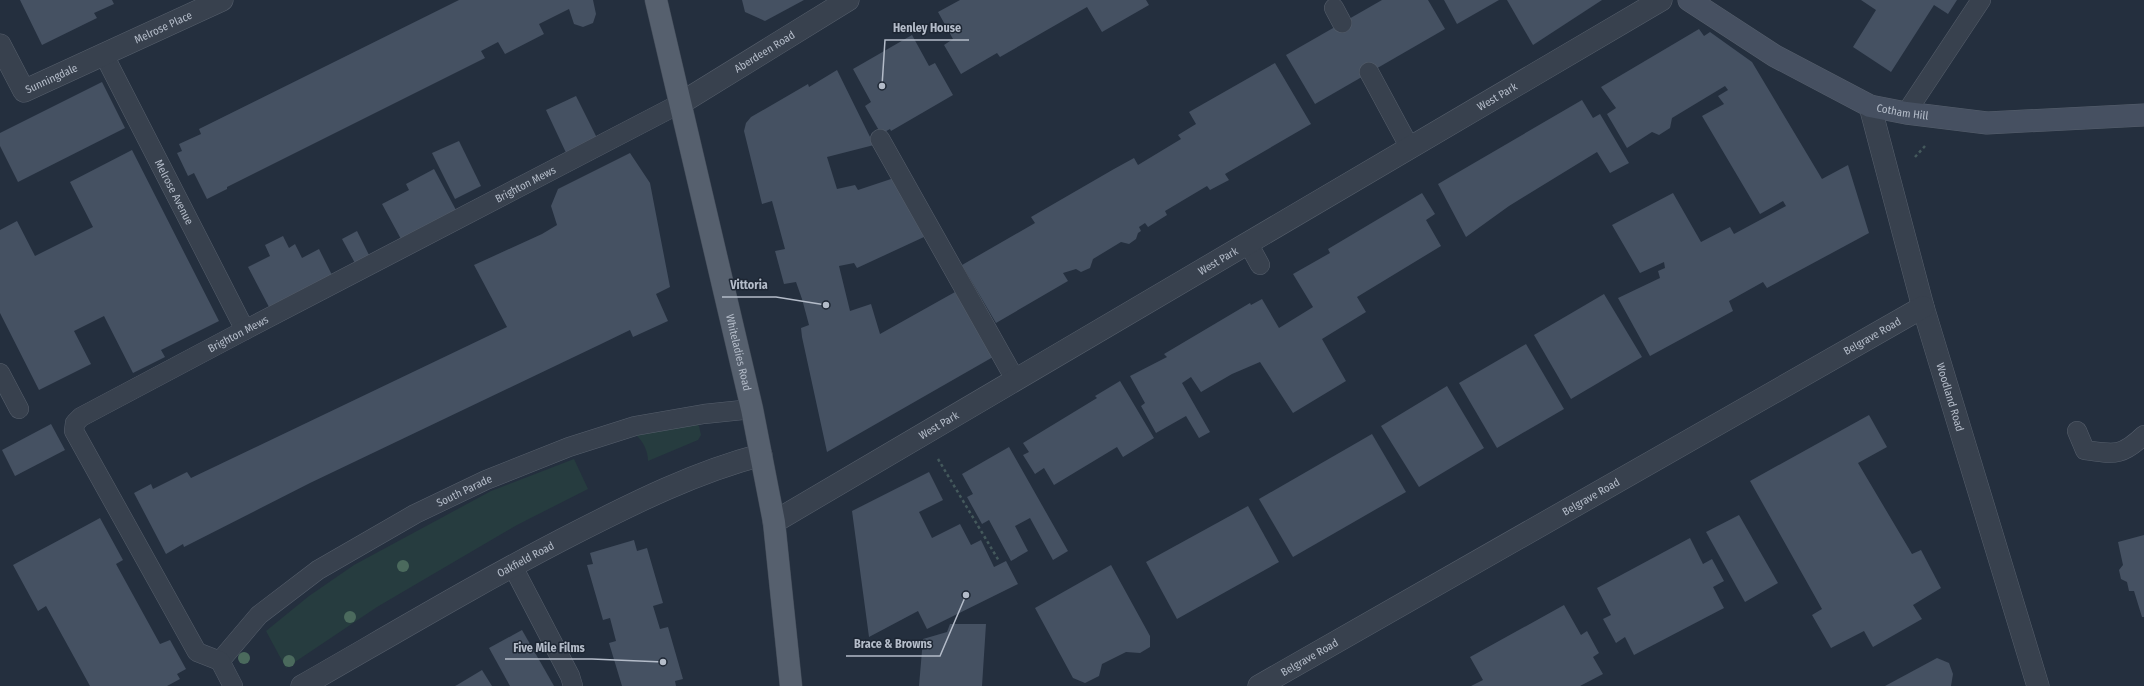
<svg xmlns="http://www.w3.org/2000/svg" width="2144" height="686" font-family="'Fira Sans Condensed',sans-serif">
	<rect width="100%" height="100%" fill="#242f3e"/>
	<g fill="#263c3f">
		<path d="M696,422L699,426L701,435L698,440L648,461C648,451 643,441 636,435Z"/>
		<path d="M574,459L588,489L517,525L377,607L286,668L266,631L309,596L354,565L491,491Z"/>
	</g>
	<g fill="#455162">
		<path d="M20,0H112L114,4L94,13L97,18L42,45Z"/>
		<path d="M459,0H593L596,14L593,23L583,27L574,24L569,9L539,24L544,34L505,54L498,42L481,51L485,58L227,187V189L207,199L194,173L188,176L177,153L182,151L179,144L201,134L199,129Z"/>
		<path d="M742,0H804L765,21L745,12Z"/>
		<path d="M960,0H1146L1149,5L1102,32L1087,7L1000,57L997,53L961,74L944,45L953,39L938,12Z"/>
		<path d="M1382,0H1428L1445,29L1315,104L1286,55Z"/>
		<path d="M1444,0H1499L1457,24Z"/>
		<path d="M1507,0H1602L1533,45Z"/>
		<path d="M1861,0H1957L1948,14L1934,5L1891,72L1853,47L1876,10Z"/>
		<path d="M1699,29L1704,36L1710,32L1752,62L1822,179L1848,165L1869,233L1767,288L1763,282L1729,301L1733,311L1650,356L1618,298L1660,278L1658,271L1665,268L1664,262L1640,273L1612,225L1673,193L1701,242L1730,227L1734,234L1786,206L1783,201L1760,214L1702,116L1724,104L1718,96L1728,90L1725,86L1672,118L1670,128L1659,135L1652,132L1627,148L1607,114L1616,108L1601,87Z"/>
		<path d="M912,35L929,66L935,63L953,95L891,131L890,129L881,134L865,106L871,102L853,69Z"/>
		<path d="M1275,63L1311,124L1225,174L1229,180L1210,190L1207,186L1165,211L1167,215L1148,227L1145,223L1139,227L1141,231L1138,233L1136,239L1129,244L1121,242L1093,259L1090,268L1081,272L1076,269L1063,273L1068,281L996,323L962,265L1035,223L1031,217L1114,169L1134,158L1138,165L1181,139L1178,135L1196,124L1189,112Z"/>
		<path d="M837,70L874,145L827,157L837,189L855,185L858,190L894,178L924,237L857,268L854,263L839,266L850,311L871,304L880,334L955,292L993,357L827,452L802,337L801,328L809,325L802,299L796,282L784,284L775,251L785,249L772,201L762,204L744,131L746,123L751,117L808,84L809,87Z"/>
		<path d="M102,82L125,128L18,182L0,146V133Z"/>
		<path d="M576,96L599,142L568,157L546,110Z"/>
		<path d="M1582,100L1593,118L1600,114L1629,163L1610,173L1597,152L1509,206L1466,237L1438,184Z"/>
		<path d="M459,141L481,186L455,199L432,153Z"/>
		<path d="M132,150L219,321L161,350L165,357L133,373L104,316L74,331L91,364L39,390L0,313V230L17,221L35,256L93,227L70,182Z"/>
		<path d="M630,153L650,183L670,287L656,294L668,321L633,337L630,330L599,345L310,483L184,547L183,544L166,554L134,493L151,484L153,489L187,472L191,478L507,327L474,265L542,234L557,225L551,206L558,189Z"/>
		<path d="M434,169L456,210L401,239L382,204L409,190L406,184Z"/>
		<path d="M1422,193L1435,214L1426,220L1441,246L1357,297L1366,312L1322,339L1346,381L1293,413L1260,362L1232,374L1201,392L1191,377L1182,383L1210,432L1199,438L1186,416L1156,433L1141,406L1145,403L1130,376L1167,357L1164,354L1250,303L1251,305L1262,299L1279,328L1305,312L1313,307L1293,274L1330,253L1328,249Z"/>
		<path d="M357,231L370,257L356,265L342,239Z"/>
		<path d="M283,236L289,248L295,244L302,258L319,249L332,275L269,307L248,267L270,256L265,245Z"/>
		<path d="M1604,294L1642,357L1571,399L1534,335Z"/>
		<path d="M1526,344L1564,409L1497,448L1459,383Z"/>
		<path d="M1120,381L1154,438L1123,457L1117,447L1054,485L1044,468L1035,474L1023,455L1029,452L1023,443L1097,398L1095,396Z"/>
		<path d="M1447,386L1484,448L1419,487L1381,426Z"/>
		<path d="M1869,415L1887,447L1858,463L1912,554L1921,550L1941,588L1913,605L1922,619L1873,647L1864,631L1831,648L1812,615L1822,609L1750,481Z"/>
		<path d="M51,424L65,450L15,476L2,450Z"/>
		<path d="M1372,434L1406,492L1293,557L1259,499Z"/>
		<path d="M1009,447L1068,551L1053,560L1030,518L1015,526L1028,551L1011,561L989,520L982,524L967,497L973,494L962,474Z"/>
		<path d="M929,472L943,500L919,512L932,538L960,524L971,545L981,540L994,567L1006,561L1018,584L927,629L918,611L869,637L852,511Z"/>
		<path d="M1248,506L1279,562L1177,619L1146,562Z"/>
		<path d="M1739,515L1778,583L1745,602L1706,532Z"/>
		<path d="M100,518L123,560L116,564L160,644L170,640L186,669L177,674L180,679L167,686H90L46,606L38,611L13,565Z"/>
		<path d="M2144,535V617H2142L2134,591H2129L2127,582L2121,579L2119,570L2123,565L2118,542Z"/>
		<path d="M1690,538L1703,564L1712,559L1724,581L1713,587L1724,608L1634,655L1625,637L1616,643L1603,619L1611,615L1597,588Z"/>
		<path d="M634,540L637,551L647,548L663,603L653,606L660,629L668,627L683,679L675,681L676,686H622L609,643L616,641L610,618L603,620L587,565L593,564L590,553Z"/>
		<path d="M1111,565L1150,636V647L1140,653L1126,652L1102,664L1099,676L1085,683L1073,678L1035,608Z"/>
		<path d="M1564,605L1581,635L1587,631L1599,653L1593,657L1603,674L1580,686H1471L1483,680L1470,657Z"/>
		<path d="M950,624H986L982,686H919L923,639L947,632Z"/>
		<path d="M522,630L554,686H510L489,648Z"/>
		<path d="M1937,658L1949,663L1953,674L1951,686H1885Z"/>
		<path d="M482,670L492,686H455L457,685Z"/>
	</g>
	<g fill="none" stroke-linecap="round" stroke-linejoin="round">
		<defs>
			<g id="lane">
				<path d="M1334,8L1342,23"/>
				<path id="s1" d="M104,55L245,330"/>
				<path d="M1369,72L1410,148"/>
				<path d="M1906,113L1981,0"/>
				<path d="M880,139L1015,379"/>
				<path d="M1248,243L1260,265"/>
				<path d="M0,373L19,409"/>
				<path d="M2077,431L2085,450C2114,454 2121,457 2144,435"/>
				<path d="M512,565L570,676L573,686"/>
				<path id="s2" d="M220,661L259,615L318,570L415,514L486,480L569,447L635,426L704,414L752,409"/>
				<path id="s3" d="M233,686L220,661L197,652L74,431L75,423L81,417L245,330L681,103"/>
			</g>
			<g id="street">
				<path id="s4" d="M0,45L24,91L222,0"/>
				<path id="s5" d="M681,103L848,0"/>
				<path id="s6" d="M1870,106L1923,307L2038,686"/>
				<path id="s7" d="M774,522L1661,0"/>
				<path id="s8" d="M302,686C393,634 483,580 577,532C636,502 696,472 761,455"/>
				<path id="s9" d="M1259,686L1923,307"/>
			</g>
			<g id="secondary">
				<path id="s10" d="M1689,0L1775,56L1870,106L1906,113L1987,123L2144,115"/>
			</g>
			<g id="primary">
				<path id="s11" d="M656,0L752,409L774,522L791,686"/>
			</g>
		</defs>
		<use href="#lane" stroke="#565f6c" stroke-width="20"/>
		<use href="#street" stroke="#565f6c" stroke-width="23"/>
		<use href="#secondary" stroke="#565f6c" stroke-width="23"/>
		<use href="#primary" stroke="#414a57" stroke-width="23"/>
		<g stroke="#44595c" stroke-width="2.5" stroke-dasharray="3 3" stroke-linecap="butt">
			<path d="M1915,157L1925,146"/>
			<path d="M938,459L999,561"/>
		</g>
		<use href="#lane" stroke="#38414e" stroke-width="19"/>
		<use href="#street" stroke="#38414e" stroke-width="22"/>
		<use href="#secondary" stroke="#465061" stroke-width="22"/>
		<use href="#primary" stroke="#56606e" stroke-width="22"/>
	</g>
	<g fill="#4b6a5d">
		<circle cx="403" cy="566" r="6"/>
		<circle cx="350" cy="617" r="6"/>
		<circle cx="244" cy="658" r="6"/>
		<circle cx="289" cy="661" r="6"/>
	</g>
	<g text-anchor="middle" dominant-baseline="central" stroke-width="3" stroke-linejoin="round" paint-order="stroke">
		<g font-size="11" fill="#b4bcc9" stroke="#1d2633">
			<text stroke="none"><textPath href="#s4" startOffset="205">Melrose Place</textPath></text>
			<text stroke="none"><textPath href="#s5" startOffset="98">Aberdeen Road</textPath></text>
			<text stroke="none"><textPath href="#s4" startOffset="82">Sunningdale</textPath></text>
			<text stroke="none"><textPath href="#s7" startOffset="839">West Park</textPath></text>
			<text stroke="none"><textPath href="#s10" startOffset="243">Cotham Hill</textPath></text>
			<text stroke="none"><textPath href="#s3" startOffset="824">Brighton Mews</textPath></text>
			<text stroke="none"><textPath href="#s1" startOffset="154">Melrose Avenue</textPath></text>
			<text stroke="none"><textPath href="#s7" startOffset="515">West Park</textPath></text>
			<text stroke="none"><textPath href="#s3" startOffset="500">Brighton Mews</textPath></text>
			<text stroke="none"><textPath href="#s9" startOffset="706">Belgrave Road</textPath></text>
			<text stroke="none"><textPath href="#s11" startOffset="362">Whiteladies Road</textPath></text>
			<text stroke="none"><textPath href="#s6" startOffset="302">Woodland Road</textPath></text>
			<text stroke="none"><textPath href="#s7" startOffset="191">West Park</textPath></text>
			<text stroke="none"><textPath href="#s2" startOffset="301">South Parade</textPath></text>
			<text stroke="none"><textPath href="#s9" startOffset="382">Belgrave Road</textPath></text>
			<text stroke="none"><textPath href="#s8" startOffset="257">Oakfield Road</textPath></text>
			<text stroke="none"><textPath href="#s9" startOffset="58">Belgrave Road</textPath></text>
		</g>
	</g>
	<path fill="none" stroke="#b4bcc9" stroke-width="1.5" d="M882 86L885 40H969M826 305L776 297H722M966 595L940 656H846M663 662L592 659H505"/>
	<g fill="#b4bcc9" stroke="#1d2633" stroke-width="1.5">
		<circle cx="882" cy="86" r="4"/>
		<circle cx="826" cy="305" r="4"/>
		<circle cx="966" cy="595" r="4"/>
		<circle cx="663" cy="662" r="4"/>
	</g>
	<g font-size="12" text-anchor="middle" font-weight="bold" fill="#b4bcc9" stroke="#1d2633" stroke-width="3" stroke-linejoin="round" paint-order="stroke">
		<text x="927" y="32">Henley House</text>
		<text x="749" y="289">Vittoria</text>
		<text x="893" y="648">Brace &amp; Browns</text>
		<text x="549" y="652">Five Mile Films</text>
	</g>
</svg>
